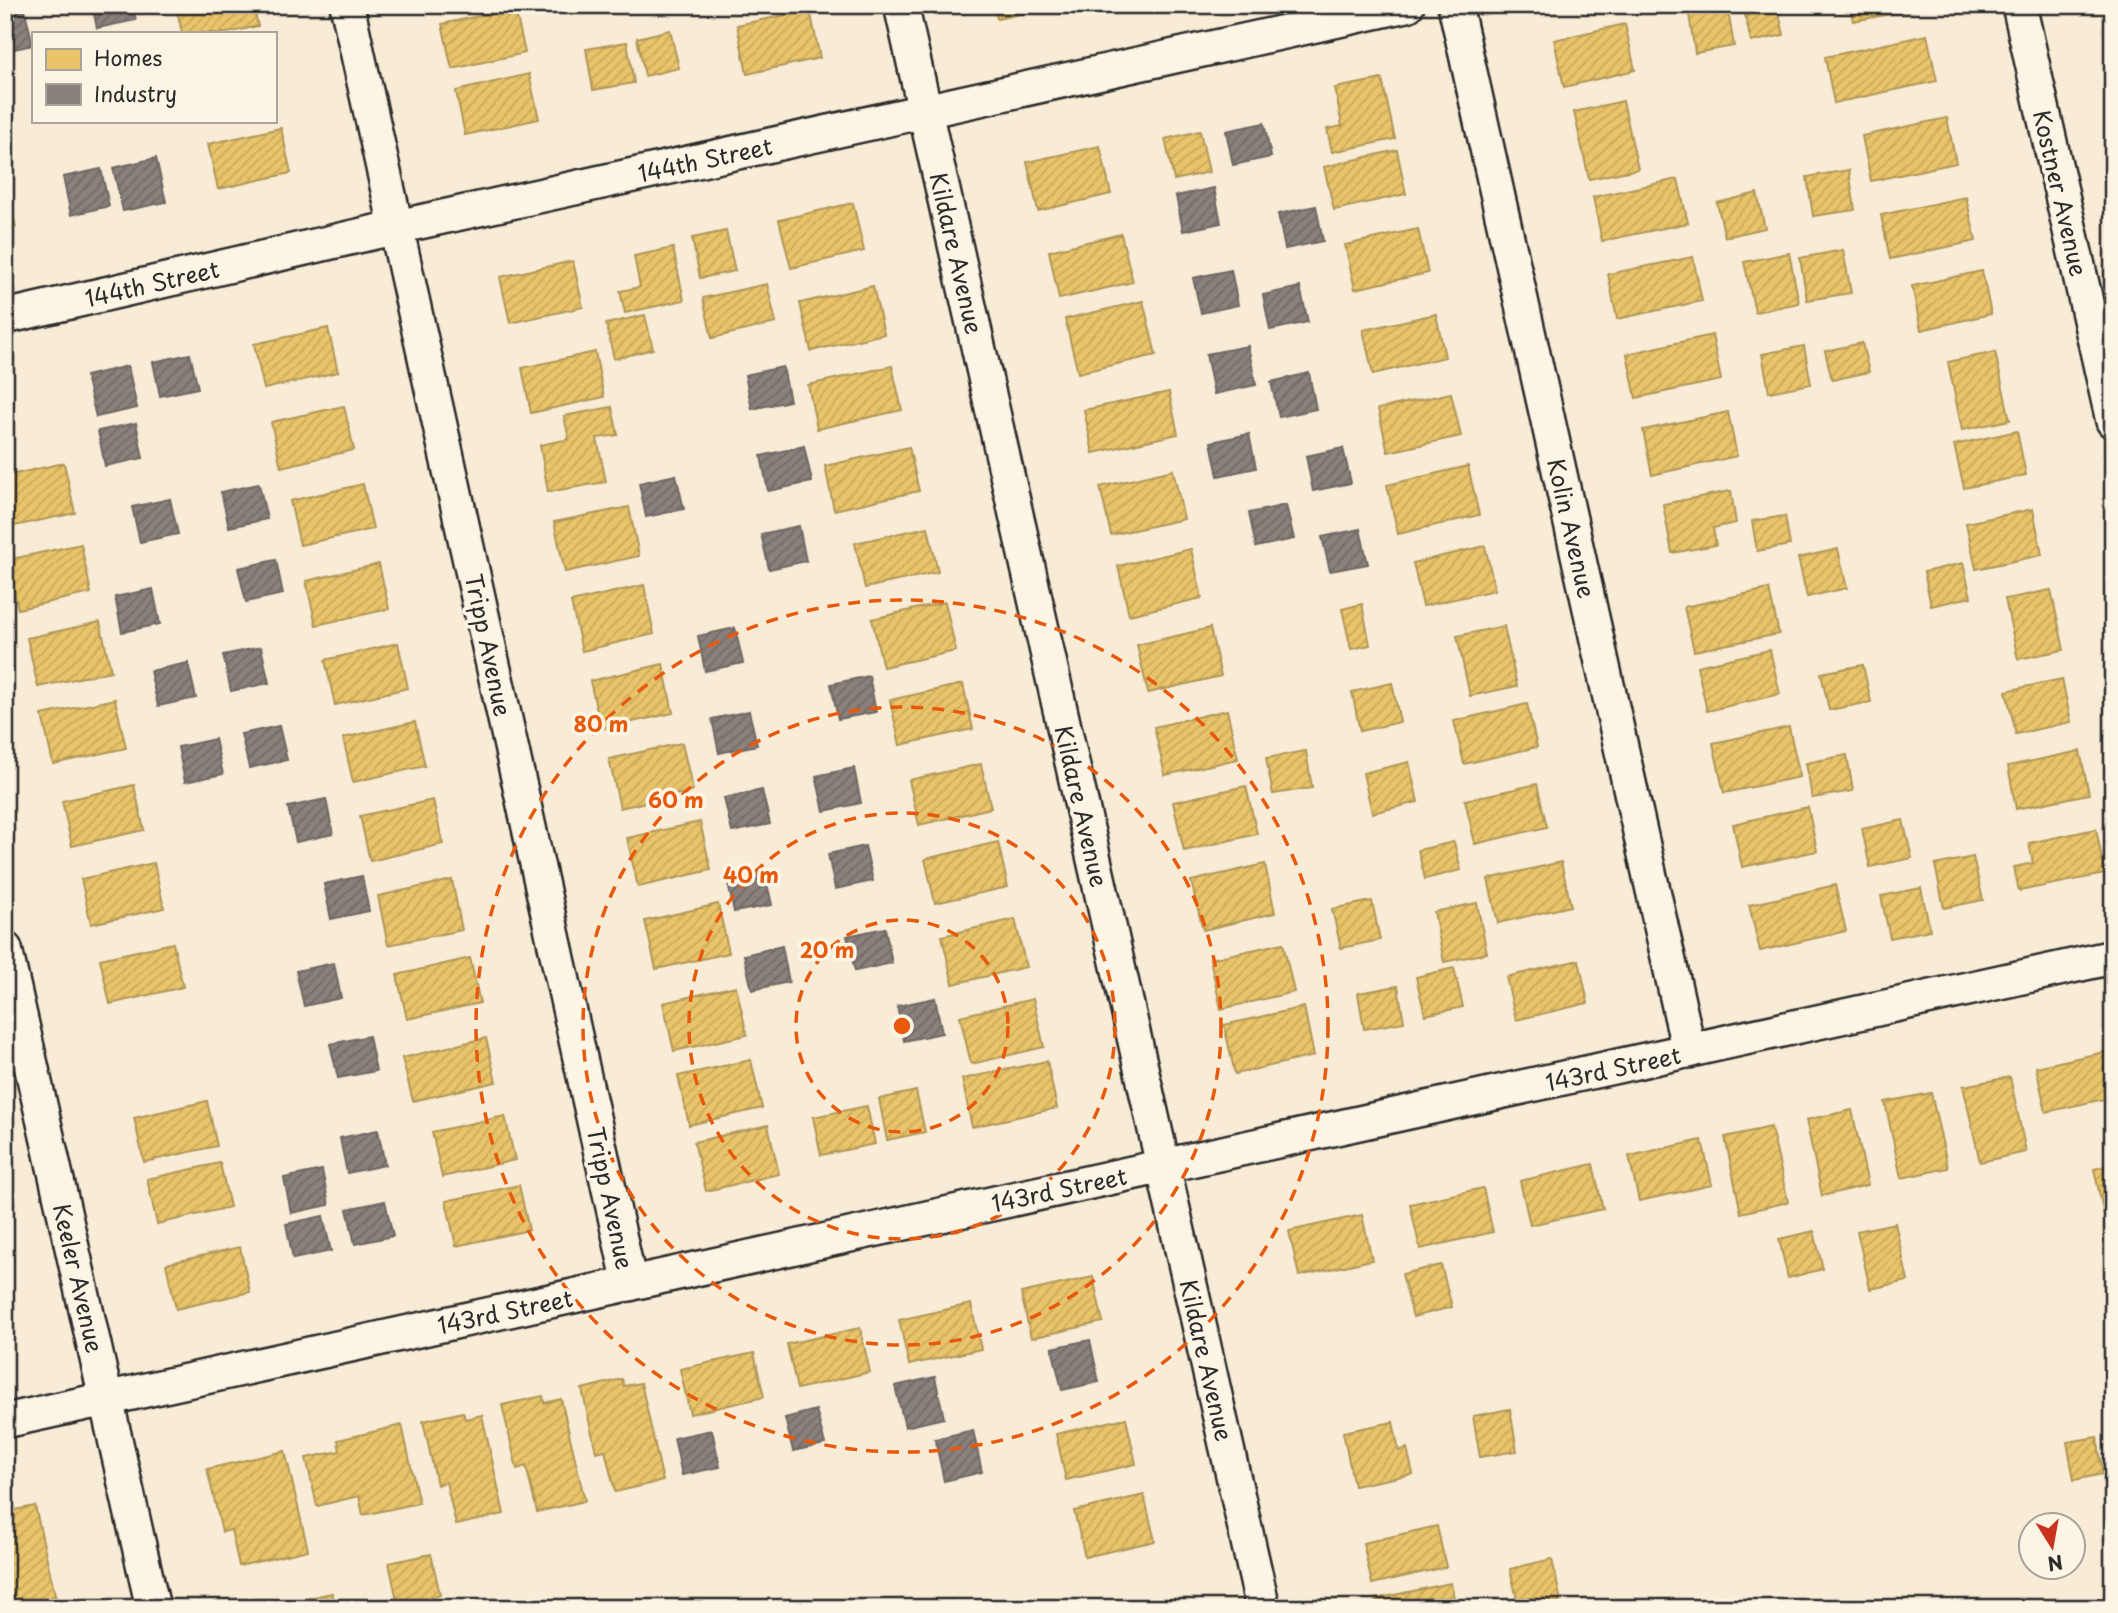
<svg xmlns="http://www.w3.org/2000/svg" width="2118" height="1613" font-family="'Playpen Sans',sans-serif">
	<defs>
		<pattern id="homes-hatch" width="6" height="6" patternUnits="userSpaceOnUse" patternTransform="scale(1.75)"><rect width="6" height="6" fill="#e9c46a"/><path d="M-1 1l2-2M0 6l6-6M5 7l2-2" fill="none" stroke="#c8a95c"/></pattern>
		<pattern id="industry-hatch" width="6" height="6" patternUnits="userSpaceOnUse" patternTransform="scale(1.75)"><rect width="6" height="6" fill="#8a817c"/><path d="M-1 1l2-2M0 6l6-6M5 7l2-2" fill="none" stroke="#716a66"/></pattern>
	</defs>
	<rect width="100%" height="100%" fill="#f9ecd7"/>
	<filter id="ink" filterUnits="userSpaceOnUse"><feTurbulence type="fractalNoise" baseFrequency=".0143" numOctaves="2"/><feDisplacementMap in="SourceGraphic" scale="14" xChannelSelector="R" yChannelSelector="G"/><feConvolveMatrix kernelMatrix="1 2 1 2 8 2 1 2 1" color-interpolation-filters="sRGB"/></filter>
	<g filter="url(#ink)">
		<g fill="url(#homes-hatch)" stroke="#b09657" stroke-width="2">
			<path d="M176,5H253L258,26L227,33H182Z"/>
			<path d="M568,5H596L569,11Z"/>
			<path d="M994,5H1061L997,19Z"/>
			<path d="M1707,5H1727L1734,46L1695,53L1688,8Z"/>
			<path d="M1743,5H1777L1784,35L1751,42Z"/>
			<path d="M1850,5H1923V8L1853,21Z"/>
			<path d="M515,8L525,53L452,69L442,24Z"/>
			<path d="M810,10L820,58L747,74L737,25Z"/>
			<path d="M1625,24L1635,70L1564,87L1554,40Z"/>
			<path d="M670,30L679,68L645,76L637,38Z"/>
			<path d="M1927,35L1937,81L1834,103L1825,57Z"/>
			<path d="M627,42L634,83L593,90L586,49Z"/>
			<path d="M529,74L539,119L465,135L456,91Z"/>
			<path d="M1382,79L1395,139L1332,152L1327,129L1342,126L1335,88Z"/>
			<path d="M1623,101L1638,169L1589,179L1574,112Z"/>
			<path d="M1947,118L1956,163L1871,181L1862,136Z"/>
			<path d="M281,128L291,173L218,189L208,144Z"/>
			<path d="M1200,131L1209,172L1174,180L1165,139Z"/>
			<path d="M1100,146L1111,194L1038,211L1027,162Z"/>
			<path d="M1397,150L1406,194L1334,210L1324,167Z"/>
			<path d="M1849,170L1855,210L1813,216L1807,177Z"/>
			<path d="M1678,179L1688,223L1602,241L1593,197Z"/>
			<path d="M5,184L16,227L5,230Z"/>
			<path d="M1757,193L1765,228L1725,237L1717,203Z"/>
			<path d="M1966,197L1976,241L1890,259L1881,215Z"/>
			<path d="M853,203L864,251L791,268L779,220Z"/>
			<path d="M1418,229L1428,273L1355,289L1345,245Z"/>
			<path d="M726,231L735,271L700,278L692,238Z"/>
			<path d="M1121,234L1133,282L1059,299L1049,251Z"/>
			<path d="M673,248L684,300L625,313L620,291L640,287L634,256Z"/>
			<path d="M1843,250L1851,293L1807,300L1800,258Z"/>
			<path d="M1789,253L1799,303L1755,312L1744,262Z"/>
			<path d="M1693,257L1702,301L1617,319L1608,274Z"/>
			<path d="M573,261L583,307L510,323L500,277Z"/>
			<path d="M1982,271L1991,314L1921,330L1912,286Z"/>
			<path d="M767,284L776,323L712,338L703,298Z"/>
			<path d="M873,286L884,334L811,351L800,303Z"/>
			<path d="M1143,301L1156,355L1078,373L1065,319Z"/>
			<path d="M1436,314L1445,357L1373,374L1363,330Z"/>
			<path d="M645,315L653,349L614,359L606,324Z"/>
			<path d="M328,328L338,372L264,389L254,344Z"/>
			<path d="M1712,335L1721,380L1636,398L1627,354Z"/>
			<path d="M1862,343L1869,372L1832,380L1825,351Z"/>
			<path d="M1804,346L1811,384L1769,392L1762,354Z"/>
			<path d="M595,352L604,397L531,413L522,368Z"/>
			<path d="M1995,352L2010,420L1962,430L1948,362Z"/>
			<path d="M892,366L902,410L817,429L808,385Z"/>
			<path d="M1169,392L1178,434L1093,453L1084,410Z"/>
			<path d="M1451,393L1461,436L1388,452L1378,409Z"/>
			<path d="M344,406L354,450L281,467L271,422Z"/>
			<path d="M612,407L618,435L597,438L606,482L548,492L540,445L569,439L564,416Z"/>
			<path d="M1728,412L1737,456L1652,475L1643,430Z"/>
			<path d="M2017,431L2026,475L1964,488L1954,445Z"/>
			<path d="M909,447L919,491L834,510L825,466Z"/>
			<path d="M64,463L75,513L5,528V476Z"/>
			<path d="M1468,466L1479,515L1398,534L1387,485Z"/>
			<path d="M1173,470L1184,519L1111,535L1100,487Z"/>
			<path d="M363,484L373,529L300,545L290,501Z"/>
			<path d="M1731,491L1736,523L1713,528L1716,545L1672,553L1663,504Z"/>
			<path d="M629,507L639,556L565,572L554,522Z"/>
			<path d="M2033,509L2042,555L1976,569L1966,523Z"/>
			<path d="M1785,516L1790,545L1757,551L1752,521Z"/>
			<path d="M928,527L938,572L865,588L855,543Z"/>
			<path d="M81,544L91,593L18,609L7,560Z"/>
			<path d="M1485,546L1495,590L1423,606L1413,563Z"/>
			<path d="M1191,549L1202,598L1129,615L1118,566Z"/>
			<path d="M1838,549L1847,588L1807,597L1798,558Z"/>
			<path d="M1963,563L1971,597L1931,606L1924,572Z"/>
			<path d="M379,564L389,609L316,625L306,581Z"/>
			<path d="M644,585L654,634L582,651L571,602Z"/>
			<path d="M1769,589L1779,634L1694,651L1684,607Z"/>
			<path d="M2051,590L2064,650L2018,659L2005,599Z"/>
			<path d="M945,602L956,651L883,667L872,619Z"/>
			<path d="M1362,604L1370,645L1351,649L1342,609Z"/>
			<path d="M100,622L111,671L38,687L27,638Z"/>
			<path d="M1504,626L1517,686L1470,696L1457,636Z"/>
			<path d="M1210,628L1221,676L1148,693L1137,645Z"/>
			<path d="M398,643L408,688L335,705L325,660Z"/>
			<path d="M1770,650L1780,694L1707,711L1697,666Z"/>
			<path d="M663,664L673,713L601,729L590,681Z"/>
			<path d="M1863,665L1871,702L1829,710L1821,673Z"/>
			<path d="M2062,679L2071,722L2016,734L2006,691Z"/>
			<path d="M1392,683L1400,722L1360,731L1352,692Z"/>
			<path d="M963,684L973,729L900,745L890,700Z"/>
			<path d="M115,699L126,748L53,764L42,715Z"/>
			<path d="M1527,704L1537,747L1464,764L1454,721Z"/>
			<path d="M1227,710L1238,759L1165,775L1154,727Z"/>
			<path d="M415,722L425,766L353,782L343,738Z"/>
			<path d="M1789,727L1800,777L1724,793L1713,743Z"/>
			<path d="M682,743L693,791L620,808L609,759Z"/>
			<path d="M1306,751L1312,788L1273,794L1266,758Z"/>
			<path d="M2080,751L2089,794L2016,809L2008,766Z"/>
			<path d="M1847,755L1853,791L1812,798L1806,763Z"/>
			<path d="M1409,762L1418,802L1372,813L1363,773Z"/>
			<path d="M981,764L991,808L919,825L909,780Z"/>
			<path d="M1537,784L1547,827L1475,844L1465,800Z"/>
			<path d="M134,785L144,830L72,846L62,801Z"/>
			<path d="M1246,786L1257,834L1184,851L1173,802Z"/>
			<path d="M433,800L443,844L370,861L360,816Z"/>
			<path d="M1808,807L1817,851L1742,867L1733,824Z"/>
			<path d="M1903,820L1912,858L1870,867L1862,829Z"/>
			<path d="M700,822L711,870L638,887L627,838Z"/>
			<path d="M2096,829L2105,874L2019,891L2014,867L2033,863L2029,843Z"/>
			<path d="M998,842L1008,887L935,903L925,859Z"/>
			<path d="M1454,842L1461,870L1425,879L1418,850Z"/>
			<path d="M1973,857L1983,900L1944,908L1935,865Z"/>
			<path d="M1561,862L1571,906L1498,923L1488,879Z"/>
			<path d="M154,863L164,908L91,924L81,879Z"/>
			<path d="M1265,864L1275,913L1203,930L1191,881Z"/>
			<path d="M452,880L462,930L388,945L378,896Z"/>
			<path d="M1835,885L1846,931L1760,951L1749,905Z"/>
			<path d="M1921,888L1930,930L1890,938L1881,896Z"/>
			<path d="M1372,901L1380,940L1341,948L1332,909Z"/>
			<path d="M1477,903L1487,953L1444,962L1434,912Z"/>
			<path d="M718,904L729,953L656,969L645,921Z"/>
			<path d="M1015,919L1026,967L953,984L942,936Z"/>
			<path d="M173,943L183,987L110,1004L100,959Z"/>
			<path d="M1283,943L1294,992L1221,1009L1210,959Z"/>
			<path d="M470,958L480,1003L407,1019L397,975Z"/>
			<path d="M1579,960L1588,1003L1516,1020L1506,977Z"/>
			<path d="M1454,968L1463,1007L1425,1015L1416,977Z"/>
			<path d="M736,986L747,1035L674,1051L663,1003Z"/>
			<path d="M1398,986L1404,1022L1364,1029L1358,993Z"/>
			<path d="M1033,999L1044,1047L971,1064L960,1016Z"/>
			<path d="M1304,1007L1314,1056L1235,1074L1224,1025Z"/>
			<path d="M486,1038L496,1082L413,1101L402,1058Z"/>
			<path d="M2109,1051L2113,1068V1097L2046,1112L2036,1067Z"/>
			<path d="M751,1060L762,1108L689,1125L678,1076Z"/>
			<path d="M1047,1061L1057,1108L972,1127L962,1079Z"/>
			<path d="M2010,1077L2026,1152L1980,1162L1963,1086Z"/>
			<path d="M916,1091L925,1132L887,1140L879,1099Z"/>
			<path d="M1931,1093L1948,1168L1901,1178L1885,1102Z"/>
			<path d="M207,1101L217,1146L144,1162L134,1118Z"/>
			<path d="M867,1106L875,1144L821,1155L813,1117Z"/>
			<path d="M1852,1110L1868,1185L1822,1196L1806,1120Z"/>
			<path d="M505,1116L515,1160L442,1177L432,1132Z"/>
			<path d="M768,1125L779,1174L706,1191L694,1142Z"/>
			<path d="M1771,1127L1788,1202L1741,1213L1725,1137Z"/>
			<path d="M1702,1140L1712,1185L1639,1201L1629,1156Z"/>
			<path d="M220,1163L230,1207L157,1224L147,1179Z"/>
			<path d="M1593,1164L1603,1209L1530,1225L1520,1181Z"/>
			<path d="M2113,1164V1214L2104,1215L2094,1169Z"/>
			<path d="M519,1185L529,1230L456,1246L446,1201Z"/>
			<path d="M1483,1188L1493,1232L1420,1249L1410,1204Z"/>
			<path d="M1362,1215L1372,1260L1299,1276L1289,1231Z"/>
			<path d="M1895,1223L1908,1281L1870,1289L1857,1231Z"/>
			<path d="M1814,1231L1823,1269L1788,1278L1779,1239Z"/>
			<path d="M240,1247L250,1292L176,1309L166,1264Z"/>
			<path d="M1441,1265L1452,1307L1413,1317L1402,1274Z"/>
			<path d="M1093,1277L1103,1322L1031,1338L1021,1293Z"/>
			<path d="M971,1304L981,1349L909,1365L899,1320Z"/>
			<path d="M860,1328L870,1372L797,1389L787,1344Z"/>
			<path d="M754,1353L764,1397L690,1414L680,1369Z"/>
			<path d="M622,1379L624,1386L641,1383L663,1481L615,1492L605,1450L596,1452L582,1389Z"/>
			<path d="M543,1396L544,1403L561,1399L585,1501L537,1512L526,1466L517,1469L502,1405Z"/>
			<path d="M1510,1409L1517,1451L1480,1457L1473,1416Z"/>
			<path d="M463,1412L465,1419L482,1415L504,1514L456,1525L446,1482L437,1485L423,1421Z"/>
			<path d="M1126,1418L1136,1464L1066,1480L1056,1434Z"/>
			<path d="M1393,1422L1399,1451L1407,1448L1413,1474L1354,1486L1343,1432Z"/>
			<path d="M402,1425L419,1503L363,1515L359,1496L317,1506L306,1458L340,1451L338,1440Z"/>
			<path d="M2097,1437L2103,1474L2074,1480L2067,1442Z"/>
			<path d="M285,1451L308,1550L239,1566L231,1530L222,1532L207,1469Z"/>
			<path d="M1144,1495L1155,1541L1085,1557L1074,1511Z"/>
			<path d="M35,1506L58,1608H15L12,1597L5,1599V1512Z"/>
			<path d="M1437,1526L1446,1567L1372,1584L1363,1543Z"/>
			<path d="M431,1554L440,1595L398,1605L389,1563Z"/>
			<path d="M1552,1559L1561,1601L1533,1608H1519L1510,1569Z"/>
			<path d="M1451,1583L1456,1608H1377L1375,1599Z"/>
			<path d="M332,1593L335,1608H262Z"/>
		</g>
		<g fill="url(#industry-hatch)" stroke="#6e6764" stroke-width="2">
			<path d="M92,5H132L136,20L97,28Z"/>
			<path d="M24,7L33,45L5,51V11Z"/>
			<path d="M1264,123L1271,157L1233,165L1226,131Z"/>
			<path d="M156,158L166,202L123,211L113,168Z"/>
			<path d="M101,169L109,206L71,215L63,177Z"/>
			<path d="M1214,188L1221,223L1183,231L1176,196Z"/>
			<path d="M1316,206L1323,241L1285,249L1278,214Z"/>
			<path d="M1231,270L1238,305L1201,313L1193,278Z"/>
			<path d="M1300,287L1308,322L1270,330L1263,295Z"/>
			<path d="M1248,346L1256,385L1214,394L1206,354Z"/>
			<path d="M190,354L198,388L160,396L153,362Z"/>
			<path d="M128,366L137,408L96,417L86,376Z"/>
			<path d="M783,367L790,401L752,409L745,375Z"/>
			<path d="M1309,373L1316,409L1279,417L1271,382Z"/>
			<path d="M136,423L143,458L105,466L98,431Z"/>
			<path d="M1249,434L1256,468L1218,476L1211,442Z"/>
			<path d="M804,446L812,482L768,491L761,456Z"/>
			<path d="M1343,448L1351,483L1313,491L1306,456Z"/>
			<path d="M676,475L684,509L646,517L639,483Z"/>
			<path d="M259,484L267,519L229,527L221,492Z"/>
			<path d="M170,499L178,534L140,542L132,507Z"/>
			<path d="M1286,505L1294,539L1256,547L1249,513Z"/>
			<path d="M799,526L806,561L769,569L761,534Z"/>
			<path d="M1360,529L1368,564L1330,571L1322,537Z"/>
			<path d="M276,560L283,594L246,602L238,568Z"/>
			<path d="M153,589L160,624L122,632L115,597Z"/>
			<path d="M735,628L743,663L705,671L698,636Z"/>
			<path d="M261,647L269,683L231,691L223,655Z"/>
			<path d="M188,663L196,698L158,706L150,671Z"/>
			<path d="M869,676L876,712L838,719L831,684Z"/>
			<path d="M749,711L757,745L719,753L712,719Z"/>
			<path d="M279,726L287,760L249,768L241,734Z"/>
			<path d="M215,739L223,774L185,782L178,747Z"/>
			<path d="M854,768L861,803L824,811L816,776Z"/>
			<path d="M762,790L770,824L732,832L724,798Z"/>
			<path d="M326,799L333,834L296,842L288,807Z"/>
			<path d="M865,846L873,881L835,889L828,854Z"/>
			<path d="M764,870L772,905L734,912L727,878Z"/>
			<path d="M362,876L369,911L331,919L324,884Z"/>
			<path d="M885,928L892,963L855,971L847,936Z"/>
			<path d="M782,946L789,982L752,990L744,955Z"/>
			<path d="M334,963L341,998L304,1006L296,971Z"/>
			<path d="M935,998L942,1033L904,1041L897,1006Z"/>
			<path d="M369,1036L376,1071L338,1078L330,1044Z"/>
			<path d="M378,1130L385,1165L347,1173L340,1138Z"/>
			<path d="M322,1170L329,1205L291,1213L284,1178Z"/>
			<path d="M385,1201L393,1236L355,1244L347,1209Z"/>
			<path d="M323,1216L331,1251L293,1259L286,1224Z"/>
			<path d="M1090,1340L1099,1382L1062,1390L1052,1348Z"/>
			<path d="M935,1377L944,1418L905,1427L895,1386Z"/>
			<path d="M816,1410L825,1444L793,1451L785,1418Z"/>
			<path d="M712,1430L720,1467L682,1475L674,1438Z"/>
			<path d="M973,1430L982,1472L944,1481L935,1439Z"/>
		</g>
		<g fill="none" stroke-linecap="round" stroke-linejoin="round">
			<defs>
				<g id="street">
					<path d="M347,5L630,1284"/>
					<path d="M901,5L1263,1608"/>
					<path d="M1455,5L1689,1051"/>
					<path d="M2019,5L2113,421"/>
					<path d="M5,317L397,227L1407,5"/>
					<path d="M5,949L153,1608"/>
					<path d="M5,1421L2113,957"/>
				</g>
			</defs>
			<use href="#street" stroke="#2b2b2b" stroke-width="38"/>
			<use href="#street" stroke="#fcf5e5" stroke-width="33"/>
		</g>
	</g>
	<g fill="none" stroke="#e8590c" stroke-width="3.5" stroke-dasharray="12 9">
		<circle cx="902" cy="1026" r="106"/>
		<circle cx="902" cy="1026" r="213"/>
		<circle cx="902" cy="1026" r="319"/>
		<circle cx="902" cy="1026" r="426"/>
	</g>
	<g text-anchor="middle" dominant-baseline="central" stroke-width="7" stroke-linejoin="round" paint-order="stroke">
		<g font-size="23" fill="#2b2b2b" stroke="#fcf5e5">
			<text transform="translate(705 159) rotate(-12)">144th Street</text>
			<text transform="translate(2061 193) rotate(77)">Kostner Avenue</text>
			<text transform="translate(957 253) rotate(77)">Kildare Avenue</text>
			<text transform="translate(152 283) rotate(-13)">144th Street</text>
			<text transform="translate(1572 528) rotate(77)">Kolin Avenue</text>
			<text transform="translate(489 645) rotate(78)">Tripp Avenue</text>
			<text transform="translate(1082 806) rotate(77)">Kildare Avenue</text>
			<text transform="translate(1613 1068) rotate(-12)">143rd Street</text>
			<text transform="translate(1059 1189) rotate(-12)">143rd Street</text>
			<text transform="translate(611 1198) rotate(78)">Tripp Avenue</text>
			<text transform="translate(79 1278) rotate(77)">Keeler Avenue</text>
			<text transform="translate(505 1311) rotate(-12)">143rd Street</text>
			<text transform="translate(1207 1360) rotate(77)">Kildare Avenue</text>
		</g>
	</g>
	<circle cx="902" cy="1026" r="10" fill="#e8590c" stroke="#fcf5e5" stroke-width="3.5"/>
	<g font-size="21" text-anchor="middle" font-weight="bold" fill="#e8590c" stroke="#fcf5e5" stroke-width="7" stroke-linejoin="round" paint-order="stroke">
		<text x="601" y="732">80 m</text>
		<text x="676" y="808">60 m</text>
		<text x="751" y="883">40 m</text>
		<text x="827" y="958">20 m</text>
	</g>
	<rect width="2118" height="1613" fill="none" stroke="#fcf5e5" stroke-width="28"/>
	<rect x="14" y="14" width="2090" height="1585" fill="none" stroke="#2b2b2b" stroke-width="2.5" filter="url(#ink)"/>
	<rect x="32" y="32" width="245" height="91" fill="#fcf5e5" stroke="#a8a49b" stroke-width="2"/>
	<rect x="46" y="49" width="35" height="21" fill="#e9c46a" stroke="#a8a49b" stroke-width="2"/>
	<text x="94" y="66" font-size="21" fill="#2b2b2b">Homes</text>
	<rect x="46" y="84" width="35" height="21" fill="#8a817c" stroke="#a8a49b" stroke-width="2"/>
	<text x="94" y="102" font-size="21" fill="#2b2b2b">Industry</text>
	<g transform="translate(2052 1546) rotate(169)"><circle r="33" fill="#fcf5e5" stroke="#a8a49b" stroke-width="2"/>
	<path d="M0-5L12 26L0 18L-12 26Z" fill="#c8321e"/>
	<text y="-10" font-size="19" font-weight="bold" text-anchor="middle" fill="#2b2b2b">N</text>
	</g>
</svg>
